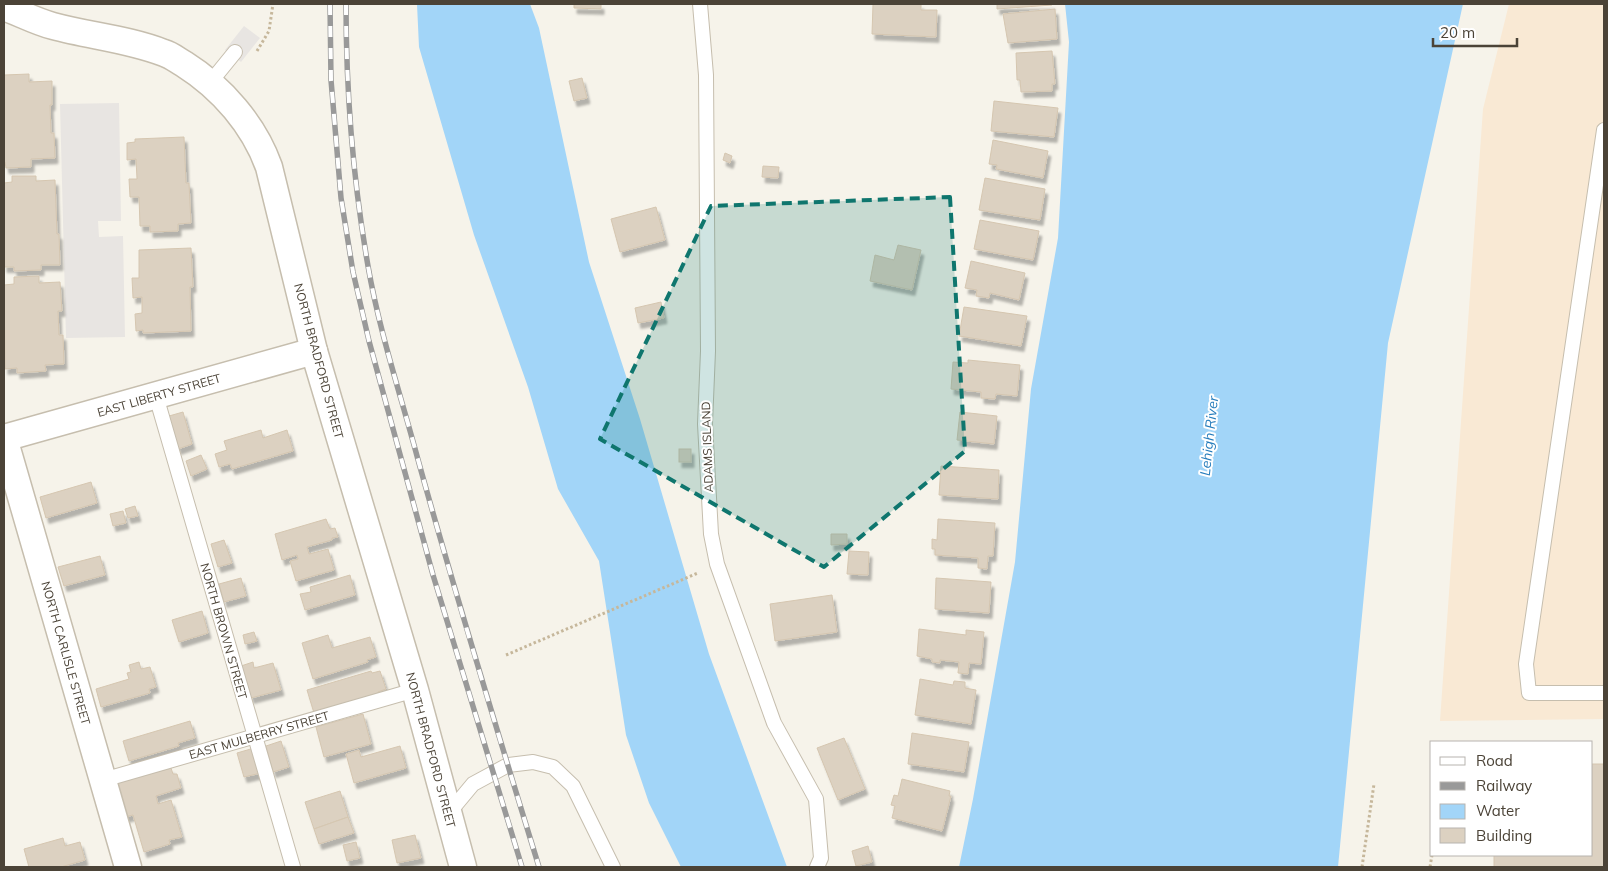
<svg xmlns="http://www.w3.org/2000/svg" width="1608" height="871" font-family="Mulish,sans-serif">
	<defs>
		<filter id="shadow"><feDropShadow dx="3" dy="5.5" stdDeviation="1" flood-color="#0004"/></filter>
	</defs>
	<rect width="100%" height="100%" fill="#f6f3ea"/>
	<path fill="#f9e9d4" d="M1509,4H1604V719L1440,721L1483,109Z"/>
	<g fill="#e8e5e2">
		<path d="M244,26L260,38L241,62L225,50Z"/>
		<path d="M119,103L121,221H98L99,237L123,236L125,337L66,338L60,104Z"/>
	</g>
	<g fill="#a2d5f8">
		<path d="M417,4H530L539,28L589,262L640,419L709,654L787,867H681L649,803L626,735L599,561L558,489L528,387L474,235L419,47Z"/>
		<path d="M1065,4H1463L1388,343L1338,867H959L973,799L1015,562L1031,389L1058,238L1069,42Z"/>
	</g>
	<g fill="#dcd1c1" stroke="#d5c6b0" filter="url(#shadow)">
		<path d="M574,4H601V9L574,8Z"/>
		<path d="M873,4H921V10H937L936,37L872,34Z"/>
		<path d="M997,4H1052V5L997,9Z"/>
		<path d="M1055,9L1057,39L1008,43L1003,14Z"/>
		<path d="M1052,51L1055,84H1052V91L1021,92L1020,80H1017L1016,53Z"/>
		<path d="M29,74V82L52,81V105H50L51,133H54L55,158L31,159V167L6,168L5,162H4V75Z"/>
		<path d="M582,78L587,98L574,101L569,81Z"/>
		<path d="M994,101L1058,108L1054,137L991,131Z"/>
		<path d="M184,137L186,183H189L191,223L178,224V231L150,232V226H140L139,197H130L129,179H137L136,159L127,160V143L135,142V139Z"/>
		<path d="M993,140L1048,151L1043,178L996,169L997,165L989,164Z"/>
		<path d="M725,153L732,156L730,163L723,160Z"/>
		<path d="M763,166L779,167L778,178L762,177Z"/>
		<path d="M12,176H36V181L55,180L57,234H59L60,265H41V270L14,271V267H4V183L12,182Z"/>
		<path d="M985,178L1045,189L1040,220L979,210Z"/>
		<path d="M656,207L665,240L620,252L611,219Z"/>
		<path d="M980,220L1039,231L1033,260L974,249Z"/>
		<path d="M898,245L921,250L912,290L870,281L875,255L894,260Z"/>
		<path d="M191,248L193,287H190L191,331L143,333V330L136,331L135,314L142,313V297L133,298L132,278H139V250Z"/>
		<path d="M971,261L1025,273L1019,300L990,293L989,298L976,296L977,290L965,288Z"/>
		<path d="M39,276V283L60,282L62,311H58L59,335H63L64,364L45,365L46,371L17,373V368L5,369L4,285L14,284V277Z"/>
		<path d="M661,302L664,318L638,323L635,308Z"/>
		<path d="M964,307L1027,316L1021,346L959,336Z"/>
		<path d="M968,360L1020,365L1017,396L996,394L995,399L981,398V392L951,389L953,362L968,363Z"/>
		<path d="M183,412L192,444L178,449L169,416Z"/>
		<path d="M960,412L997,416L994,444L957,440Z"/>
		<path d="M261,430L263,438L287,430L293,451L232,469L230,464L219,467L215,454L227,450L224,441Z"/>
		<rect x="679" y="449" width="12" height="13"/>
		<path d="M201,455L207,469L191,476L186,461Z"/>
		<path d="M941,466L999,470L998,499L939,495Z"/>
		<path d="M91,482L97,503L46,518L40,497Z"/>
		<path d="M135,506L138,516L128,518L125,509Z"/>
		<path d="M123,511L126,523L113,526L110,514Z"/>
		<path d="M326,519L330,529L335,528L338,537L332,538V540L307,547L309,554L328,549L334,570L296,581L290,561L298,559L297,555L282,560L275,534Z"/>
		<path d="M938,519L995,523L993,556H988L987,569L978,568V558L935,555V549H932V539L937,540Z"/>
		<path d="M831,534H847V544L831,545Z"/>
		<path d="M224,540L232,563L218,567L211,544Z"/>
		<path d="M849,551L869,552L868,575L847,574Z"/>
		<path d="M100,556L105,575L64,586L58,567Z"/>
		<path d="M350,575L355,595L305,610L300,594L311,592L310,587Z"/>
		<path d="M241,578L246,596L224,602L219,584Z"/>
		<path d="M936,578L991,582L989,613L935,609Z"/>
		<path d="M832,595L837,632L775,641L770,604Z"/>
		<path d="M202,611L208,633L179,642L172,620Z"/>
		<path d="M919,629L966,635V630L984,632L981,664L969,663L968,674L958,673L959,662L940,660V663L932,662V659L917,656Z"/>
		<path d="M254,632L257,641L245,644L243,635Z"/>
		<path d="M328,635L332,648L370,637L376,657L367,660L368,662L313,679L302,643Z"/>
		<path d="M139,662L141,669L150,667L156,687L149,689L150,693L101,707L96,689L129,679L127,673L131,672L129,665Z"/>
		<path d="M253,662L254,668L273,663L281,690L251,698L241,666Z"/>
		<path d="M371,671L372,673L380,671L386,689L378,692V693L314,713L307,690Z"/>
		<path d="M920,679L953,685L954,681L965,682V688L976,690L971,724L915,715Z"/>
		<path d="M363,714L371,744L324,757L316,727Z"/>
		<path d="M190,721L195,738L178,743L179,746L129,761L123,741Z"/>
		<path d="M912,733L969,742L964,772L908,764Z"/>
		<path d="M844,738L865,789L838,800L817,748Z"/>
		<path d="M281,741L289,767L273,772L266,746Z"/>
		<path d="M400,746L406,768L354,783L346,754L359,750L361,757Z"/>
		<path d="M254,748L261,773L244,777L237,753Z"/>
		<path d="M1592,764H1604V867H1494V855H1592Z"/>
		<path d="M171,768L173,774H177L181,788L156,796L158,804L171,800L182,837L169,840L170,844L144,852L133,815L125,817L114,784Z"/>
		<path d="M902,779L950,791L949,796H951L942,831L892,818L895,806L891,805L894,795L898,796Z"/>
		<path d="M340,791L348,817L314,829L305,802Z"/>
		<path d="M348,817L354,833L319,844L314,829Z"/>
		<path d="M415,835L421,858L397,863L392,840Z"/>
		<path d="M63,838L65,846L80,842L85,860L61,867H29L24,849Z"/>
		<path d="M356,842L360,858L347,861L343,845Z"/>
		<path d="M868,846L872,862L856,866L852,851Z"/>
	</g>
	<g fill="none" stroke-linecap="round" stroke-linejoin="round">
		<defs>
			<g id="service">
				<path d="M700,4L706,75L708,351L705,424L711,534L717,564L774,723L816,799L821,858L817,867"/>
				<path d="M209,84L235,52"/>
				<path d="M1604,130L1526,664L1529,693H1604"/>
				<path d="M156,396L293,867"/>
				<path d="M103,780L415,690"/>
				<path d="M448,814L473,784L508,765L533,762L553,767L573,786L613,867"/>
			</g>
			<g id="minor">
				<path d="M4,7C20,13 37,22 53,26C90,36 128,39 164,53C171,55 177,60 184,64C222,88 254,125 269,167L314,351L415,690L463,867"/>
				<path d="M4,438L128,867"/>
				<path d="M4,438L314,351"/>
			</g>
		</defs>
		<use href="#service" stroke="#c6beae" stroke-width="16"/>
		<use href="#minor" stroke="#c6beae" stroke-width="29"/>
		<g stroke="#c6b79b" stroke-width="3" stroke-dasharray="2.5 2.5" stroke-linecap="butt">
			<path d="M257,51L269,31L273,4"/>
			<path d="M506,655L698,573"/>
			<path d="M1362,867L1374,784"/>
			<path d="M1430,867L1432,855"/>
		</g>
		<use href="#service" stroke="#fff" stroke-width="14"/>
		<use href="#minor" stroke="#fff" stroke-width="26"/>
		<defs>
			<g id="rail">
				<path d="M330,4L331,80L341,198L353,272L369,341L433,575L522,867"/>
				<path d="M346,4C346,91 353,180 368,266C379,330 400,393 417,456C455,594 497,730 539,867"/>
			</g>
		</defs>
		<use href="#rail" stroke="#999" stroke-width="5.5"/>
		<use href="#rail" stroke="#fff" stroke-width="4" stroke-dasharray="11" stroke-linecap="butt"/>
	</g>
	<path fill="#0f766e" fill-opacity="0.2" stroke="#0f766e" stroke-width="4" stroke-dasharray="10 6" stroke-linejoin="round" d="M950,197L965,451L824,567L600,439L711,206Z"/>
	<g text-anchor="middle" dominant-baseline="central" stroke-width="4" stroke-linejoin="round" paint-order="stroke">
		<g font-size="12" fill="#4b4337" stroke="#fff">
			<text transform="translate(319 361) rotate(75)">NORTH BRADFORD STREET</text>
			<text transform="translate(159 395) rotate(-16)">EAST LIBERTY STREET</text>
			<text transform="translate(707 447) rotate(-92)">ADAMS ISLAND</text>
			<text transform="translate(224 631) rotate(74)">NORTH BROWN STREET</text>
			<text transform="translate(66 653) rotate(74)">NORTH CARLISLE STREET</text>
			<text transform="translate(259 735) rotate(-16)">EAST MULBERRY STREET</text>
			<text transform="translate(431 750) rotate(75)">NORTH BRADFORD STREET</text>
		</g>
		<g font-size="14" font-style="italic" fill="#237bbb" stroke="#fff">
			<text transform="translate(1209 436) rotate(-84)">Lehigh River</text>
		</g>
	</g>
	<rect width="1608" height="871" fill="none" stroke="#4b4337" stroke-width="10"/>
	<rect x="1430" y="741" width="162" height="115" fill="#ffffff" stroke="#b7b4af"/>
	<rect x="1440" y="757" width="25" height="8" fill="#ffffff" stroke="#b7b4af"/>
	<text x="1476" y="766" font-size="15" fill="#4b4337">Road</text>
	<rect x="1440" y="782" width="25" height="8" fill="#999999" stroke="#b7b4af"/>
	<text x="1476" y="791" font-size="15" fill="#4b4337">Railway</text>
	<rect x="1440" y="804" width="25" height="15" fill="#a2d5f8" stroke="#b7b4af"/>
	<text x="1476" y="816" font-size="15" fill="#4b4337">Water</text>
	<rect x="1440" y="828" width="25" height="15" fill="#dcd1c1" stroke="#b7b4af"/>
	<text x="1476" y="841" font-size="15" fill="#4b4337">Building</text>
	<path d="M1433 38v8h84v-8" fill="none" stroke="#4b4337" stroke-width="2.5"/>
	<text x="1440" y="38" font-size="15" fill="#4b4337" stroke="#ffffff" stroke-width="4" paint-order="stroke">20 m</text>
</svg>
